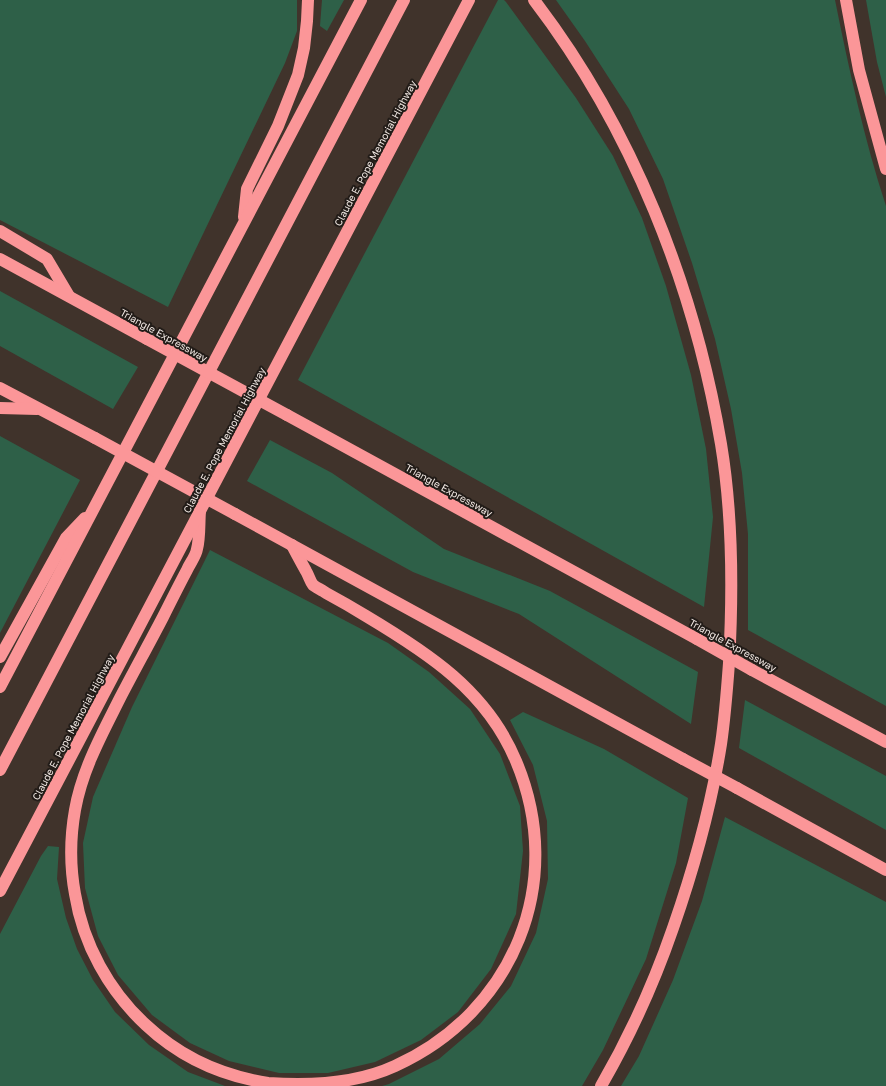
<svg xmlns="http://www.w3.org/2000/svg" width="886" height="1086" font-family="'Golos Text',sans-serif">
	<rect width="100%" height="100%" fill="#40332b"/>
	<g fill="#2e6048">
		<path d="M0,0H297V31L285,63L168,307L0,220Z"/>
		<path d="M322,0H344L327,31L320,26Z"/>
		<path d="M498,0H504L506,2L576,98L613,156L642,218L666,286L691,375L706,449L713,517L704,607L298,380Z"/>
		<path d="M556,0H835C849,69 864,139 886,206V706L748,630V534L742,473L731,409L715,339L692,263L663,179L629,109L585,41Z"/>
		<path d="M866,0H886V97L877,62Z"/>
		<path d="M0,291L138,367L113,409L0,346Z"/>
		<path d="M0,436L80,480L0,633Z"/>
		<path d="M270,440L332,473L444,549L550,591L698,672L691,724L519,614L413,572L247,481Z"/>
		<path d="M210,550L388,643L429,672L470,709L500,754L520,806L523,851L516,914L491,969L458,1012L421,1040L375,1062L328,1073H279L229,1061L190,1043L152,1015L118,975L98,936L85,888L83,843L93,797L132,707Z"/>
		<path d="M745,700L886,776V830L739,748Z"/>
		<path d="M523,712L604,749L688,798L676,863L646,959L603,1050L582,1086H382L389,1084L439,1059L480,1024L511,986L536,933L548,879L547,821L533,765L510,720Z"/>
		<path d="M725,817L886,902V1086H621L639,1056L673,980L702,901Z"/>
		<path d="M48,846L59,847L57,879L66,918L77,949L93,980L115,1012L149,1045L188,1072L225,1086H0V934L41,856Z"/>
	</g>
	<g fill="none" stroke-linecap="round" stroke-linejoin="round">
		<g stroke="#fb9698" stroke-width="12">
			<path d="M534,0C632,128 694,285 721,444C733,516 733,591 729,663C727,690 725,717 721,744C711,807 694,868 673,928C654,983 630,1036 601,1086"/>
			<path d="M846,0L859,70L886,169"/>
			<path d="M244,217L247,189L278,126L298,75L304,48L307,21L308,0"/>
			<path d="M0,231L47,259L69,296"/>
			<path d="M0,259L147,339"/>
			<path d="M0,388L95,438"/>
			<path d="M0,408L37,409"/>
			<path d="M287,415L697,639"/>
			<path d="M200,511C199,523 200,538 197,549C196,556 190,563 187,570C179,585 171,601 163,617C149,644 134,671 120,698C102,734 82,770 75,810C70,838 70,867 75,894C83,944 109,991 146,1025C180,1057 223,1076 268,1083C310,1086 356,1084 395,1066C514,1012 567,882 516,761C487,691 428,653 366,616C353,608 339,600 326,593C325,592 314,586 313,585C310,581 309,576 306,571C301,562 296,553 292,545"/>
			<path d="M235,514L683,759"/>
			<path d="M0,657L66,538L85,518"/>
			<path d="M752,670L886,742"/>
			<path d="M0,687L361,0"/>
			<path d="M0,770L404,0"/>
			<path d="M737,788L886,870"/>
			<path d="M0,891L469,0"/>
		</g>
		<g stroke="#fb9698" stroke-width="12">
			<path d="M147,339L287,415"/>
			<path d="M95,438L235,514"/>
			<path d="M697,639L752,670"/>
			<path d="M683,759L737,788"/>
		</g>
	</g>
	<g text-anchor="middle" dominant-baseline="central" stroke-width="4" stroke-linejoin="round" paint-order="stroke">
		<g font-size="10" fill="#f2e9e4" stroke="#221c18">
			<text transform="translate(375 153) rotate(-62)">Claude E. Pope Memorial Highway</text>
			<text transform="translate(164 335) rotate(29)">Triangle Expressway</text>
			<text transform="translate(224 440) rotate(-62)">Claude E. Pope Memorial Highway</text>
			<text transform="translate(449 490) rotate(29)">Triangle Expressway</text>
			<text transform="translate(733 645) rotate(29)">Triangle Expressway</text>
			<text transform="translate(73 727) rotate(-62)">Claude E. Pope Memorial Highway</text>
		</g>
	</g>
</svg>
